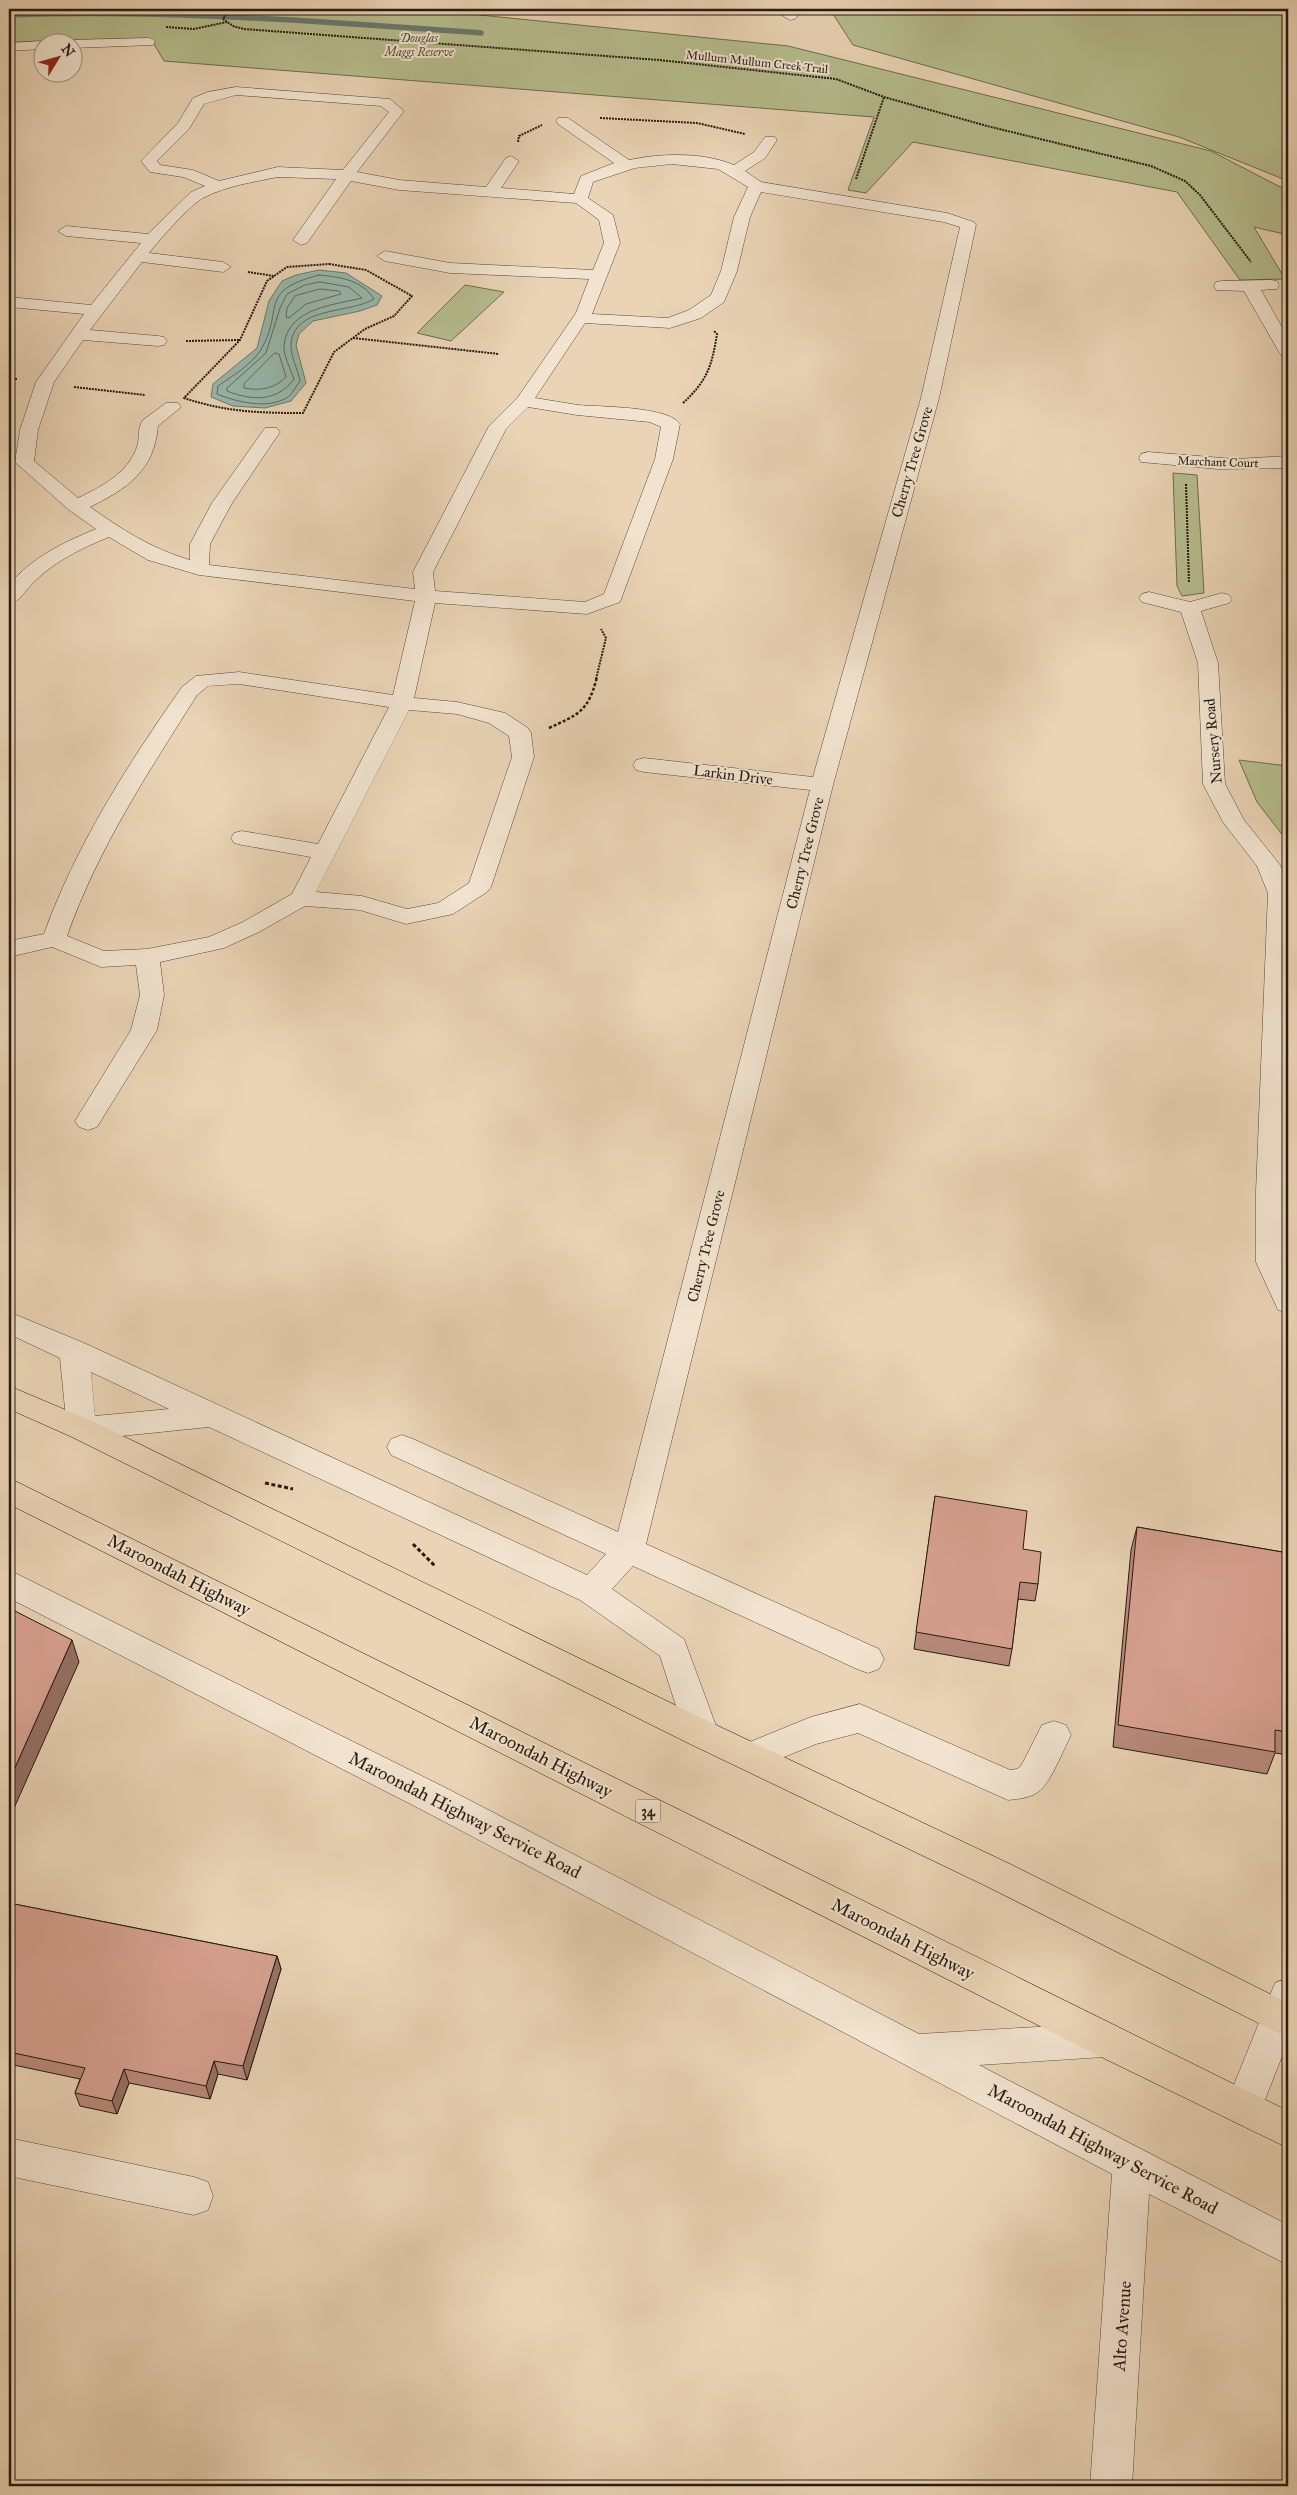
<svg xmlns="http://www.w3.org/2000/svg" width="1297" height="2495" font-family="'IM FELL Great Primer',serif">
	<rect width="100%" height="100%" fill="#ead4b5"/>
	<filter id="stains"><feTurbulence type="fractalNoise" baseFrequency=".004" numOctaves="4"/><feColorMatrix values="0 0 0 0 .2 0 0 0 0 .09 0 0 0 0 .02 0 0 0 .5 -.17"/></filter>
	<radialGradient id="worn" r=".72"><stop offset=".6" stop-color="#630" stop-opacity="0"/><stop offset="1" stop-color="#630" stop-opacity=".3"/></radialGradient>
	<g fill="#b6bd8e" stroke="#6e6c50">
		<path d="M9,9H420L788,46L1211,151L1288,191V235L1254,227L1285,279L1240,280L1177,192L913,142L866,193L848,190L874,117L164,61L151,39L9,43Z"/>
		<path d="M836,9H1288V181L1179,137L853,45L833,14Z"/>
		<path d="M465,285L504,292L451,341L417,333Z"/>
		<path d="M1173,473L1197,475L1204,593L1182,596L1177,586Z"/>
		<path d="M1239,760L1288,766V842L1257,802Z"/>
	</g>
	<path fill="#98b8ac" stroke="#6a796e" d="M319,270L346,273L382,296L377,305L360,311L313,321L299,334L296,345L306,383L291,401L265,408L233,406L211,397L213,384L257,348L269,301L282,281L296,275Z"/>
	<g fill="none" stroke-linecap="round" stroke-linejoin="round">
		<g stroke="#5f695e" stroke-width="1">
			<path d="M319,275C340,277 362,280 374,299C349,314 295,306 291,343C290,356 298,369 300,381C296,386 293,393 288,397C268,410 237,402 217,394L218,386C232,376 250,366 260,351C286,309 255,292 319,275Z"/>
			<path d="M320,282L349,287L362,298C334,305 288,308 284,345C283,355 291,370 294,379C277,402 252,401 227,391V388L266,353L280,308L287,294L305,285Z"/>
			<path d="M320,289L339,291L341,294L306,304L289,318L286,317L287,308L295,296Z"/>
			<path d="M275,353L279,354L286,377C274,389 260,391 244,388V384Z"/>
		</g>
		<path stroke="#6a796e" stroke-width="5.5" d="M9,15C167,9 324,22 481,33"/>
		<defs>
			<g id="minor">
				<path d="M790,9H804L795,19L790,20L783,16Z"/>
				<path d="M148,38L153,39L155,42L153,45L72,48V42H66L72,40Z"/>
				<path d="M42,41L47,42H42V49L9,51V43Z"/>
				<path d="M236,87L390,99L404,111L357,172L399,180L486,187L506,158L511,156L519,161L501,188L574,194L581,176L614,163L558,124L556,121L558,118H568L629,160C662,153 703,152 734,165L754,152L765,137H775L777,140L765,158L745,171L761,182L947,213L974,222L976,225L939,398L833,785L646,1544L879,1649L884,1659L879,1669L868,1673L857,1669L633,1566L612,1589L684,1639L719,1734L714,1744L702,1748L690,1744L685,1734L660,1656L580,1600L209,1427L82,1440L72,1437L67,1429L60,1358L9,1334V1312L84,1343L587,1575L606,1554L391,1455L387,1447L391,1439L402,1435L413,1439L618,1532L810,790L644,772L636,770L633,765L636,760L644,758L813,777L921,398L960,227L944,222L761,192L750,217L737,271L724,302L701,318L670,328L585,323L535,398C549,400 564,403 578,405C600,407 668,406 680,424L673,459L620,602L587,614L435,603L414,698L457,702L505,713L528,728L531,733L534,757L491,887L487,892L453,914L406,924L360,910L305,906L259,932L224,948L160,962L164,995L157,1030L97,1127L88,1130L79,1127L75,1121L131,1030L140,995L136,965L101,967L52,947L9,957V941L44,934C76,845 128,764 182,687L196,676L239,672L393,695L415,601L199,575L148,560L109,537C82,548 55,561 35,581C26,589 20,602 9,604V585C31,558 64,542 96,529L69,510L15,462L20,430L36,382L84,314L9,307V297L91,305L141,243L66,236L58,231L66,226L148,234L191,192L205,186L183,177L150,172L141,161L178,123L193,98L208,92ZM236,95L381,106L389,112L343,170L278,167L219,181L193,170L160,165L157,161L189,129L204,104ZM672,164L718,169L748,187L734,217L721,271L711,295L689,310L668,318L592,314L620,243L613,215L588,198L593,182L635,168ZM278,177L336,179L293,240L301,245L307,243L351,181L399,190L576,203L599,220L604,243L593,270L450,263L385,251L377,256L385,261L450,273L589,279L576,313L518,397L489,426L413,572L415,589L209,565L210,544L232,503L280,432L277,428H265L212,503L190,544V560C152,549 121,529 90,507C128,488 154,471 158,426L181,407L178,403H166L143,420C137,428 140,438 137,447C128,473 101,487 78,498L34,461L38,430L54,382L83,340L158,346L164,345L167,341L164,337L158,336L90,330L142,262L223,272L231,267L223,262L149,253C159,240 190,205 203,198C226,186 253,182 278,177ZM528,407L577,415L650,422L661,427L655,459L604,594L585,602L435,591L433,572L506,429ZM239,684L389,707L318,844L242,831L234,833L231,838L234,843L242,845L311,857L292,894L243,922L209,937L147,949L104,951L67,936C98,848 148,773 197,695L208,686ZM409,710L457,714L489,723L509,736L512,757L469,883L438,903L407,909L362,896L316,892ZM91,1372L169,1409L95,1416Z"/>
				<path d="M1271,280L1277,281L1279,285L1277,289L1261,290L1288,338V357L1282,356L1279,352L1244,291L1216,290L1214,286L1216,282L1222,281Z"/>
				<path d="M1148,452L1235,459L1288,456V468L1218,469L1141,462L1139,458L1141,454Z"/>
				<path d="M1149,592L1190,602L1222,593L1229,595L1232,599L1229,603L1201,611L1218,663L1225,784L1244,820L1280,865L1288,885V1005L1282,1192L1284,1262L1288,1272V1313L1278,1310L1256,1262V1192L1268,893L1257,866L1223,822L1203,784L1198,663L1181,612L1142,602L1139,598L1142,594Z"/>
				<path d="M9,1570L448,1789L919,2034L1104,2023L1117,2028L1122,2040L1117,2052L1104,2057L979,2065L1288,2225V2265L1149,2194L1132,2486H1090L1112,2174L424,1811L9,1598Z"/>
				<path d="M860,1704L1010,1770L1017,1769L1021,1766L1042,1725L1054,1721L1066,1725L1071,1735C1063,1750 1051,1783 1038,1792C1030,1798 1018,1799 1008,1800L858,1733L816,1744L752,1770L740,1766L735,1756L740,1746L811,1717Z"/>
				<path d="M1288,1978V2041L1257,2120L1244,2125L1231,2120L1225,2107L1275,1983Z"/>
				<path d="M9,2138L194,2177L208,2182L213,2196L208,2210L194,2215L9,2176Z"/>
			</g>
			<g id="highway">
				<path d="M9,1386L92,1421L714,1724L1010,1864L1288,2003V2038L986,1886L690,1744L72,1437L9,1409Z"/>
				<path d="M9,1478L1288,2111V2148L1091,2052L9,1504Z"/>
			</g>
		</defs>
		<use href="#minor" stroke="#57483a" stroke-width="1"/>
		<use href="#highway" stroke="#261a11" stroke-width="1"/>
		<g stroke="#261a11" stroke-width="2" stroke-dasharray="2 1" stroke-linecap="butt">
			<path d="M9,9H17"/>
			<path d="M230,9L223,19L233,26L244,29L659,60L836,79L884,97L987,126L1151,166L1185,181L1200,195L1251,262"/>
			<path d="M166,27L194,29L227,22"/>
			<path d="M600,118L697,123L745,134"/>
			<path d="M518,142L519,136L542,125"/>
			<path d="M856,179L884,97"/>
			<path d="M329,264L366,270L412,296L394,316L365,329L334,352L303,413C259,413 226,412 184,398L240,340L267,281L287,267Z"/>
			<path d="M248,272L274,276"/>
			<path d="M353,338L499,354"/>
			<path d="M186,341L240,340"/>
			<path d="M9,379H18"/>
			<path d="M74,387L145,395"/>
			<path d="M683,403C707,381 712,366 717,334L714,331"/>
			<path d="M1186,484L1189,583"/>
			<path d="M596,679L606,638L601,629"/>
		</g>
		<path stroke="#261a11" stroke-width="2.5" stroke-dasharray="3 2" stroke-linecap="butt" d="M549,728C579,714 588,712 597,677"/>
		<g stroke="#261a11" stroke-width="3" stroke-dasharray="4 2.5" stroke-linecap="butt">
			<path d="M265,1483L293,1489"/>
			<path d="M413,1544L435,1566"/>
		</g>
		<use href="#minor" fill="#f1e3cf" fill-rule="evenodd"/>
		<use href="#highway" fill="#ead4b5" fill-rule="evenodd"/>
	</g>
	<g fill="#b88a7b" stroke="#261a11">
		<path d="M935,1496L1023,1549L1038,1584L1035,1601L1018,1599L1012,1649L1009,1666L914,1649Z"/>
		<path d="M1137,1527L1288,1553V1755L1275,1753L1267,1774L1113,1747L1131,1550Z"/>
		<path d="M9,1903L277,1956L281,1969L247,2080L218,2074L210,2099L129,2083L117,2114L80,2106L75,2093L80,2079L9,2064Z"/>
	</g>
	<g fill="#967064" stroke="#261a11">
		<path d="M72,1640L79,1662L11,1815L9,1810V1781Z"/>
		<path d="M277,1956L281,1969L247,2080L243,2066Z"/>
		<path d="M214,2061L218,2074L210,2099L206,2086Z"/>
		<path d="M124,2069L129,2083L117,2114L112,2101Z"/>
	</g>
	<g fill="#d6a08f" stroke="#261a11">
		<path d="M935,1496L1027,1511L1023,1549L1041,1552L1038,1584L1020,1582L1012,1649L916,1632Z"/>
		<path d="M1137,1527L1288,1553V1732L1275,1730V1752L1118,1725Z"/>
		<path d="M9,1608L72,1640L9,1781Z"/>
		<path d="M9,1903L277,1956L243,2066L214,2061L206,2086L124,2069L112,2101L75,2093L85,2068L9,2052Z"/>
	</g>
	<g text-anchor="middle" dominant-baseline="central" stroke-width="4" stroke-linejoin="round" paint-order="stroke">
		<g font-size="12" font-style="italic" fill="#514b36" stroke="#f1e3cf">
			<text x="419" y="38">Douglas<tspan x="419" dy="14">Maggs Reserve</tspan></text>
		</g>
		<g font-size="12" fill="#261a11" stroke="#f1e3cf">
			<text transform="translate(757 62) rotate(6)">Mullum Mullum Creek Trail</text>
			<text transform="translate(1218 462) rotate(2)">Marchant Court</text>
		</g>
		<rect fill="#f1e3cf" stroke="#63564a" stroke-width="1" x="635.5" y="1799.5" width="25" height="23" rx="4"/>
		<g font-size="14" font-weight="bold" fill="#261a11">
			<text x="648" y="1811">34</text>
		</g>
		<g font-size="15" fill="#261a11" stroke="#f1e3cf">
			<text transform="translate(912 462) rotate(-74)">Cherry Tree Grove</text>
			<text transform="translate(1213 741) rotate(-95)">Nursery Road</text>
			<text transform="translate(733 775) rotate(7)">Larkin Drive</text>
			<text transform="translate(805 853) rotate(-76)">Cherry Tree Grove</text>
			<text transform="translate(706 1246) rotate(-76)">Cherry Tree Grove</text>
		</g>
		<g font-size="18" fill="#261a11" stroke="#f1e3cf">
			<text transform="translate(179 1575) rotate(27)">Maroondah Highway</text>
			<text transform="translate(541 1757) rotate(27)">Maroondah Highway</text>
			<text transform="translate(465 1815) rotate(27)">Maroondah Highway Service Road</text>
			<text transform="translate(903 1939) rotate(27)">Maroondah Highway</text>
			<text transform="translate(1103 2149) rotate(28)">Maroondah Highway Service Road</text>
			<text transform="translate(1122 2326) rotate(-86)">Alto Avenue</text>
		</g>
	</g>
	<rect width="1297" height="2495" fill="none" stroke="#ead4b5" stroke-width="30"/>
	<rect x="10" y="10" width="1277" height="2475" fill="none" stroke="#261a11" stroke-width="2.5"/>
	<rect x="15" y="15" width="1267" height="2465" fill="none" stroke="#261a11"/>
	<g transform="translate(58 58) rotate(53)"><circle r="24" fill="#f1e3cf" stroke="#a09383"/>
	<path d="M0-4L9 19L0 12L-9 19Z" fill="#8f2418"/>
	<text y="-8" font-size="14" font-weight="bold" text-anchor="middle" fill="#261a11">N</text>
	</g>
	<rect width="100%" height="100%" filter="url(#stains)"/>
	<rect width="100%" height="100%" fill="url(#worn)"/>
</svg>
